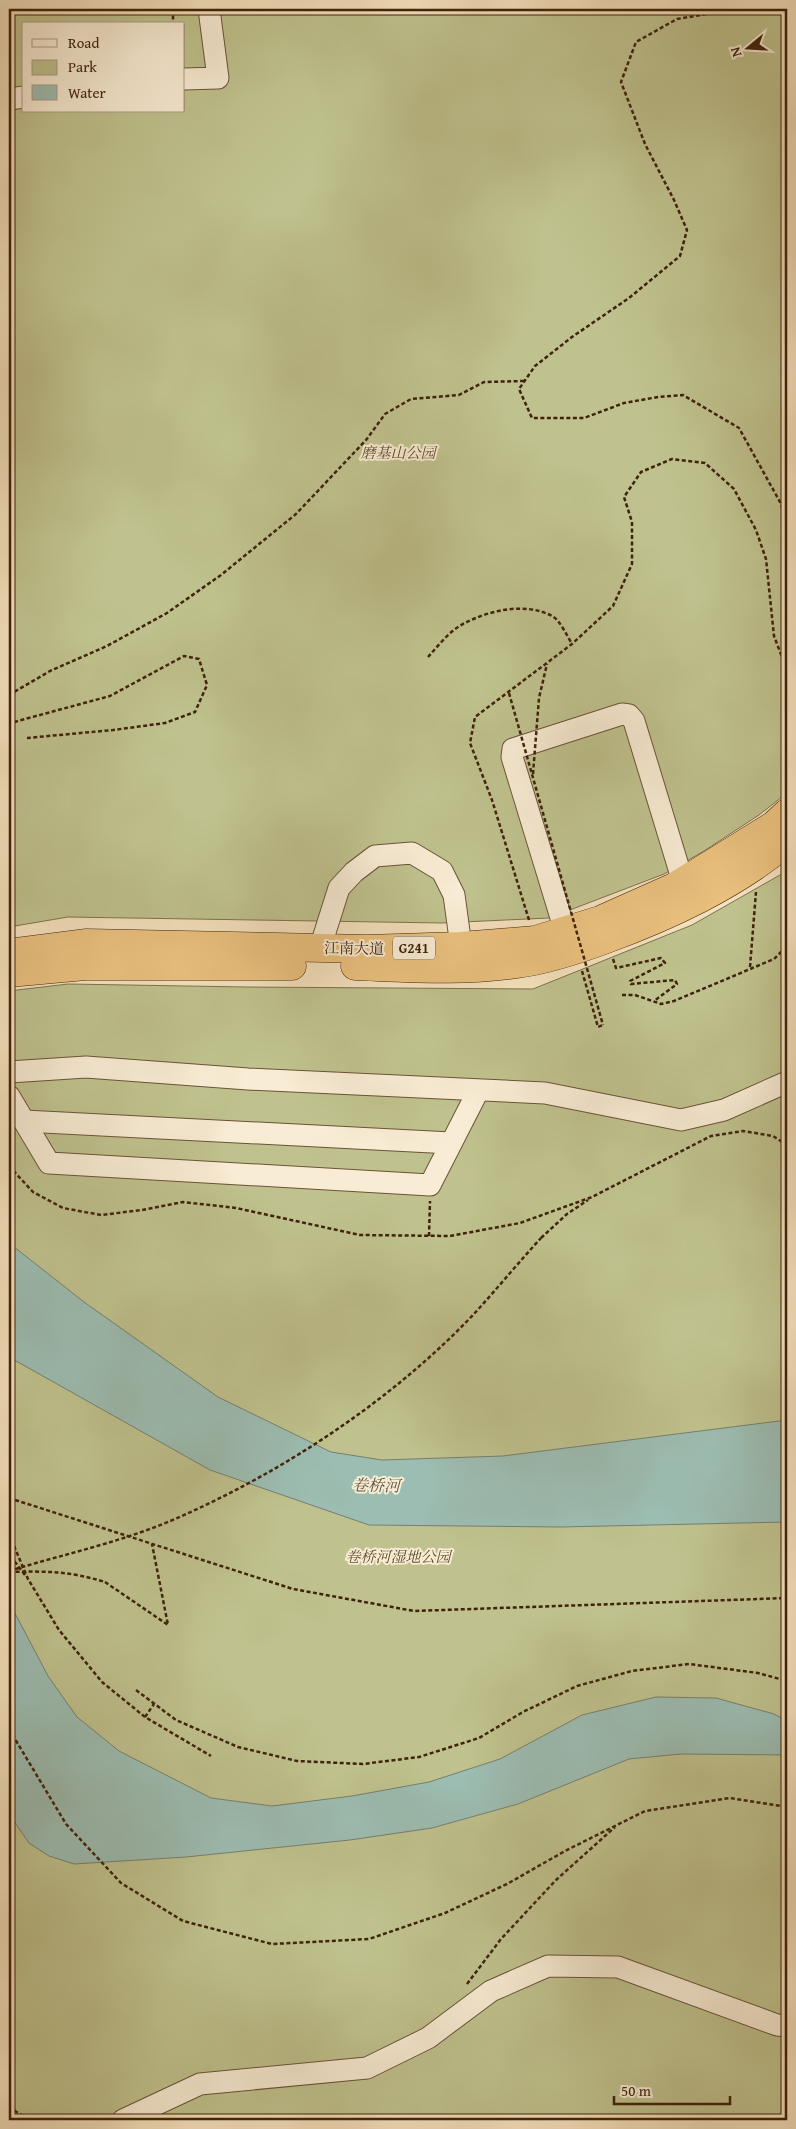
<svg xmlns="http://www.w3.org/2000/svg" width="796" height="2129" font-family="'Gentium Book Plus','Noto Serif SC',serif">
	<rect width="100%" height="100%" fill="#f4e1bd"/>
	<filter id="stains"><feTurbulence type="fractalNoise" baseFrequency=".004" numOctaves="4"/><feColorMatrix values="0 0 0 0 .2 0 0 0 0 .09 0 0 0 0 .02 0 0 0 .5 -.17"/></filter>
	<radialGradient id="worn" r=".72"><stop offset=".6" stop-color="#630" stop-opacity="0"/><stop offset="1" stop-color="#630" stop-opacity=".3"/></radialGradient>
	<g fill="#bfc28e" stroke="#7f724c" fill-rule="evenodd">
		<path d="M9,9H787V793L759,815L704,851L664,874L549,918L441,923L68,917L9,927ZM24,24H184V111H24Z"/>
		<path d="M787,871V2120H9V991L68,984L246,987L533,989L692,925Z"/>
	</g>
	<g fill="#9cbdb2" stroke="#777f6f">
		<path d="M9,1243L84,1302L218,1397L331,1452L382,1460L503,1456L787,1420V1522L561,1527L369,1525L210,1470L9,1357Z"/>
		<path d="M9,1602L48,1676L77,1717L119,1751L211,1798L272,1806L352,1796L429,1782L500,1759L582,1715L656,1697L716,1698L774,1714L787,1721V1755L681,1754L629,1759L518,1804L432,1828L350,1840L186,1857L74,1864L49,1856L29,1843L9,1814Z"/>
	</g>
	<g fill="none" stroke-linecap="round" stroke-linejoin="round">
		<defs>
			<g id="minor">
				<path d="M184,79L218,78L209,9"/>
				<path d="M9,99L24,97"/>
				<path d="M565,931L512,757L513,749L622,714L629,715L634,721L683,882"/>
				<path d="M320,948L339,888L354,872L375,856L412,853L442,871L454,895L461,946"/>
				<path d="M9,1072L86,1067L248,1079L545,1093L681,1120L724,1110L787,1082"/>
				<path d="M9,1096L49,1163L430,1185L478,1091"/>
				<path d="M24,1121L451,1143"/>
				<path d="M123,2120L200,2084L367,2068L428,2038L491,1991L548,1966L618,1967L777,2025L787,2026"/>
			</g>
			<g id="highway">
				<path d="M9,953L87,943L367,949L461,946L535,940L600,920L674,887L774,825L787,813"/>
				<path d="M355,966C409,968 464,972 517,964C547,960 577,950 604,940C669,916 734,886 787,842"/>
				<path d="M9,973L85,966H292"/>
			</g>
		</defs>
		<use href="#minor" stroke="#6c5238" stroke-width="23"/>
		<use href="#highway" stroke="#3f220b" stroke-width="29"/>
		<g stroke="#3f220b" stroke-width="2.5" stroke-dasharray="4 2.5" stroke-linecap="butt">
			<path d="M173,9V24"/>
			<path d="M777,9L770,12L725,11L677,19L636,42L621,82L645,144L674,200L687,230L680,256L629,298L572,337L535,366L519,389L532,418H584L624,403L658,397L683,395L739,428L780,502L787,521"/>
			<path d="M428,657C439,645 450,630 465,623C490,610 526,602 552,616C560,620 567,636 572,644"/>
			<path d="M9,695L50,671L107,646L167,613L221,575L296,514L366,440L385,414L411,399L459,395L484,382L525,381"/>
			<path d="M9,718L14,722L110,696L184,656L199,659L207,685L195,712L165,723L113,730L27,738"/>
			<path d="M529,920L492,800L470,743L475,717L572,644L613,606L632,564V522L624,497L641,472L672,459L705,463L734,489L756,530L766,559L774,636L782,657H787"/>
			<path d="M613,959L616,968L661,958L665,963L630,981L631,984L675,980L677,984L654,1001"/>
			<path d="M750,967L756,892"/>
			<path d="M582,971L598,1027L603,1025"/>
			<path d="M622,995H635L661,1004L674,1001L774,959L781,952L787,938"/>
			<path d="M9,1166L33,1192L63,1208L101,1215L142,1210L183,1202L236,1208L360,1235L450,1236L520,1223L592,1197L711,1136L743,1131L773,1136L787,1145"/>
			<path d="M429,1236L430,1201"/>
			<path d="M541,1238L567,1214L588,1200"/>
			<path d="M9,1498L293,1589L414,1611L787,1598"/>
			<path d="M9,1534L28,1579L59,1630L102,1682L145,1717L211,1756"/>
			<path d="M9,1558L15,1562L25,1575"/>
			<path d="M105,1582L168,1625L152,1544"/>
			<path d="M136,1690L176,1720L238,1747L297,1761L363,1764L419,1757L479,1738L523,1712L577,1686L632,1671L689,1664L758,1673L787,1681"/>
			<path d="M145,1717L154,1704"/>
			<path d="M9,1729L66,1824L121,1883L183,1921L272,1944L369,1939L445,1913L507,1884L565,1851L645,1811L730,1798L787,1807"/>
			<path d="M467,1984L501,1939L556,1880L615,1827"/>
			<path d="M9,2107L29,2120"/>
		</g>
		<use href="#minor" stroke="#f8ecd4" stroke-width="21"/>
		<use href="#highway" stroke="#eac07e" stroke-width="28"/>
		<g stroke="#3f220b" stroke-width="2.5" stroke-dasharray="4 2.5" stroke-linecap="butt">
			<path d="M509,693L603,1025"/>
			<path d="M533,774L539,698L547,664"/>
			<path d="M9,1571C64,1554 122,1542 175,1519C283,1472 391,1401 473,1315C496,1290 518,1263 541,1238"/>
			<path d="M9,1572C46,1571 69,1571 105,1582"/>
		</g>
	</g>
	<g text-anchor="middle" dominant-baseline="central" stroke-width="4" stroke-linejoin="round" paint-order="stroke">
		<rect fill="#f8ecd4" stroke="#765f47" stroke-width="1" x="393" y="936.5" width="42" height="23" rx="4"/>
		<g font-size="14" font-weight="bold" fill="#3f220b">
			<text x="414" y="948">G241</text>
		</g>
		<g font-size="15" font-style="italic" fill="#5f4a2c" stroke="#f8ecd4">
			<text x="398" y="452">磨基山公园</text>
			<text x="398" y="1556">卷桥河湿地公园</text>
		</g>
		<g font-size="15" fill="#3f220b" stroke="#f8ecd4">
			<text transform="translate(354 948) rotate(1)">江南大道</text>
		</g>
		<g font-size="16" font-style="italic" fill="#5b503d" stroke="#f8ecd4">
			<text transform="translate(376 1485) rotate(1)">卷桥河</text>
		</g>
	</g>
	<rect width="796" height="2129" fill="none" stroke="#f4e1bd" stroke-width="30"/>
	<rect x="10" y="10" width="776" height="2109" fill="none" stroke="#3f220b" stroke-width="2.5"/>
	<rect x="15" y="15" width="766" height="2099" fill="none" stroke="#3f220b"/>
	<rect x="22" y="22" width="162" height="90" fill="#f8ecd4" stroke="#ae9b84"/>
	<rect x="32" y="39" width="25" height="8" fill="#f8ecd4" stroke="#ae9b84"/>
	<text x="68" y="48" font-size="15" fill="#3f220b">Road</text>
	<rect x="32" y="60" width="25" height="15" fill="#bfc28e" stroke="#ae9b84"/>
	<text x="68" y="72" font-size="15" fill="#3f220b">Park</text>
	<rect x="32" y="85" width="25" height="15" fill="#9cbdb2" stroke="#ae9b84"/>
	<text x="68" y="98" font-size="15" fill="#3f220b">Water</text>
	<g transform="translate(748 48) rotate(252)" stroke="#f8ecd4" stroke-width="4" paint-order="stroke">
	<path d="M0-4L9 19L0 12L-9 19Z" fill="#3f220b"/>
	<text y="-8" font-size="14" font-weight="bold" text-anchor="middle" fill="#3f220b">N</text>
	</g>
	<path d="M614 2096v8h116v-8" fill="none" stroke="#3f220b" stroke-width="2.5"/>
	<text x="621" y="2096" font-size="15" fill="#3f220b" stroke="#f8ecd4" stroke-width="4" paint-order="stroke">50 m</text>
	<rect width="100%" height="100%" filter="url(#stains)"/>
	<rect width="100%" height="100%" fill="url(#worn)"/>
</svg>
